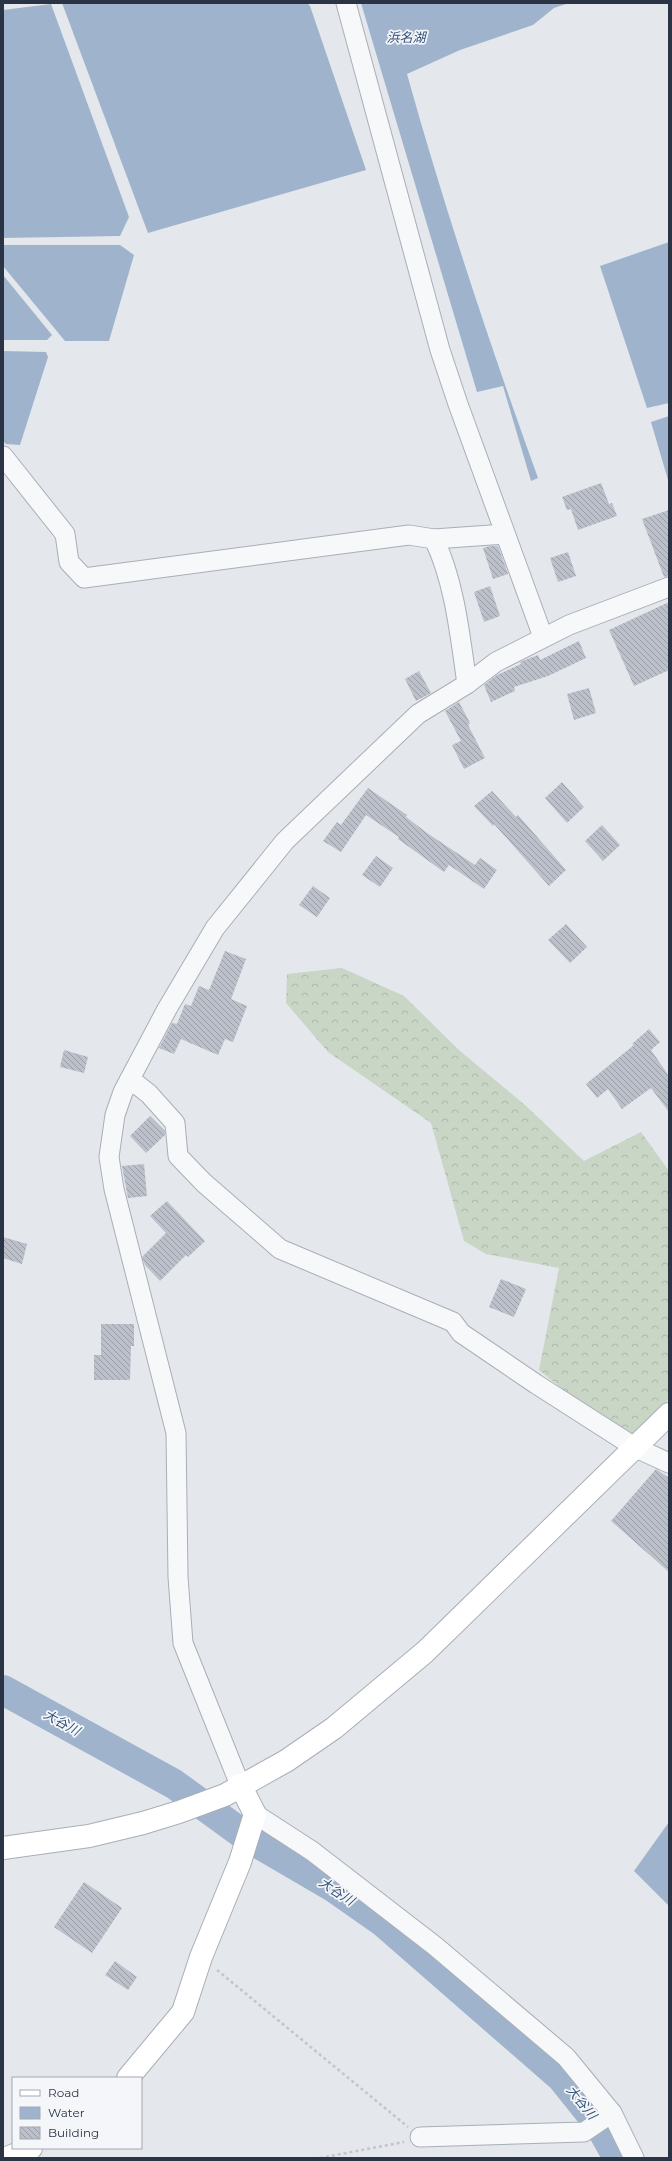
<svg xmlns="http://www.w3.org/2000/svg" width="672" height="2161" font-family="Montserrat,'Noto Sans JP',sans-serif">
	<defs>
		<pattern id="forest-crowns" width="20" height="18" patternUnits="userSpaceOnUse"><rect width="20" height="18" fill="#c9d6c5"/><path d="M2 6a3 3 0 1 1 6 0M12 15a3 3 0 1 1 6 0" fill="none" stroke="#adb8ab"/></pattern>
		<pattern id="building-back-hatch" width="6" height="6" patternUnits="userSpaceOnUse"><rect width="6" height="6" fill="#bbc0ca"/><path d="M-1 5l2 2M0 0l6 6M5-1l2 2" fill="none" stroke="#989da6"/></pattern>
	</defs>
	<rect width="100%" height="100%" fill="#e4e7ec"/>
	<path fill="url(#forest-crowns)" d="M342,968L404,996L460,1051L525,1105L584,1161L641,1132L669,1171V1398L636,1448L539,1370L559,1268L486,1254L464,1241L431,1123L328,1052L286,1003L287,974Z"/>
	<g fill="#9fb4cc">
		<path d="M62,3H307L310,6L366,170L148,233Z"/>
		<path d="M361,3H569L554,8L533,25L460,50L407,74C445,210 490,345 538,478L531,481L503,386L477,392Z"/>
		<path d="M51,4L129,217L120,236L3,238V10Z"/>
		<path d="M669,242V403L647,408L600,266Z"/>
		<path d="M3,245H120L134,255L109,341H65L3,266Z"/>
		<path d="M3,275L52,335L47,340H3Z"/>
		<path d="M3,351L46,352L48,357L20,445L6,444L3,441Z"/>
		<path d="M669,416V480H668L651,422Z"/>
		<path d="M669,1822V1906L634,1871Z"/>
	</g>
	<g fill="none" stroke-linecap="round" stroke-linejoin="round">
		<path stroke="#9fb4cc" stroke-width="30" d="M3,1690L174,1784L244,1835L333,1887L383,1922L562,2078L599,2124L618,2158"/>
	</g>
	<g fill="url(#building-back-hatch)">
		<path d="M601,483L609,504L612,503L617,516L578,530L571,509L567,510L562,497Z"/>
		<path d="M669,510V576L664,577L642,519Z"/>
		<path d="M490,546H498L508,574L493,579L483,548Z"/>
		<path d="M568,552L576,576L558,582L550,558Z"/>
		<path d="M490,586L500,616L484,622L474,592Z"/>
		<path d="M669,602V670L634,686L609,630Z"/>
		<path d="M579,641L586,658L548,676L514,687L515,691L491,702L484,685L497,675L521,664L520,662L525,660L538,655L540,660Z"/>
		<path d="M419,671L431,693L416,701L405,679Z"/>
		<path d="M589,688L596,713L574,720L567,694Z"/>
		<path d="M459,702L470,723L468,725L485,758L464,769L452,745L461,741L445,711Z"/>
		<path d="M562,782L584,807L567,823L545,798Z"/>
		<path d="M368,788L407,815L406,817L427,833L475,865L480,858L497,870L484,889L449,865L444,872L398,839L399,837L366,815L341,852L323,841L337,822L341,825Z"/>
		<path d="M492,791L516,817L518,815L566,870L549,886L494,824L493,826L474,806Z"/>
		<path d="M602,825L620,845L603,861L585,841Z"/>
		<path d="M376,856L393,868L380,887L362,875Z"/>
		<path d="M313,886L330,898L317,917L299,905Z"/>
		<path d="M566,924L587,947L570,963L548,940Z"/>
		<path d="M225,951L246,959L231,999L247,1006L233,1042L225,1039L218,1055L181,1039L174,1054L159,1048L172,1023L177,1024L185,1004L191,1006L199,986L209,990Z"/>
		<path d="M649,1029L660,1042L651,1050L669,1076V1112L651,1088L622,1109L608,1089L597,1098L586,1084L634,1045L632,1044Z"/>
		<path d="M64,1050L88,1057L84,1073L60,1067Z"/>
		<path d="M150,1116L165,1131V1135L146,1153L130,1136Z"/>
		<path d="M144,1164L147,1196L128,1198L122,1166Z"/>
		<path d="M167,1201L205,1241L188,1257L186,1255L160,1281L145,1265L142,1257L166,1233L150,1216Z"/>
		<path d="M3,1237L27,1244L22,1264L3,1258Z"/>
		<path d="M501,1279L526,1289L514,1317L489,1307Z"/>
		<path d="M101,1324H134V1346H131L130,1380H94V1355H101Z"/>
		<path d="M656,1469L669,1478V1572L611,1521Z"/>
		<path d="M84,1882L122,1908L92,1953L54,1927Z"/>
		<path d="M115,1961L137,1977L128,1990L105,1975Z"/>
	</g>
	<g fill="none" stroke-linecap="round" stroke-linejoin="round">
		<defs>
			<g id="street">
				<path d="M346,3L440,350L458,404L543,637"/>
				<path d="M3,456L65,534L69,562L84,578L409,535L434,539C455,583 460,636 467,684"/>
				<path d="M434,539L505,534"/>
				<path d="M130,1079L149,1094L175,1123L178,1156L204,1183L280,1249L453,1322L461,1333L536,1384L636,1448L669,1463"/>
				<path d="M240,1785L183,1643L178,1577L176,1433L114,1189L109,1157L115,1115L123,1092L167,1009L215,928L285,841L418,714L467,684L496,662L569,625L669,587"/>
				<path d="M255,1814L312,1851L435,1946L566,2057L612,2113L634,2158"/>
				<path d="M420,2137L584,2132L612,2113"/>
			</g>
			<g id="secondary">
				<path d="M3,1848L89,1836L143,1823L179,1812L225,1795L286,1761L334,1728L425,1652L669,1414"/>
				<path d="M128,2078L183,2012L201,1957L240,1862L255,1814L240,1785"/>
				<path d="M7,2158L31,2148"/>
			</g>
		</defs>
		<use href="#street" stroke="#a9aeb7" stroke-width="21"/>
		<use href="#secondary" stroke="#a9aeb7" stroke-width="24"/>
		<g stroke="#c2c5cb" stroke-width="2.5" stroke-dasharray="3 3" stroke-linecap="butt">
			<path d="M217,1970L408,2127"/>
			<path d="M320,2158L404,2142"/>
		</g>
		<use href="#street" stroke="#f7f8fa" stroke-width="19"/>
		<use href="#secondary" stroke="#fff" stroke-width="22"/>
	</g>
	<g text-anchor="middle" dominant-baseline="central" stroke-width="3.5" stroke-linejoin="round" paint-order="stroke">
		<g font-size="13" font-style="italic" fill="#34527a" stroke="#f4f6f9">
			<text x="406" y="37">浜名湖</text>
			<text transform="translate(62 1722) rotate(29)">大谷川</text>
			<text transform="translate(337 1891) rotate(33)">大谷川</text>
			<text transform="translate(582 2102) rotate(51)">大谷川</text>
		</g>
	</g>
	<rect width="672" height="2161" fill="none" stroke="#2b3445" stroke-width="8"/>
	<rect x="12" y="2077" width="130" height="72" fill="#f4f6f9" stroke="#a4a8b1"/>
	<rect x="20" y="2090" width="20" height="6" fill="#ffffff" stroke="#a4a8b1"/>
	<text x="48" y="2097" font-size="12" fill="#2b3445">Road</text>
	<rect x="20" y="2107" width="20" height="12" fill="#9fb4cc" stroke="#a4a8b1"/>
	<text x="48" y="2117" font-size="12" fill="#2b3445">Water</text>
	<rect x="20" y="2127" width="20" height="12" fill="url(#building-back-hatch)" stroke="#a4a8b1"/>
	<text x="48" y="2137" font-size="12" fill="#2b3445">Building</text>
</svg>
